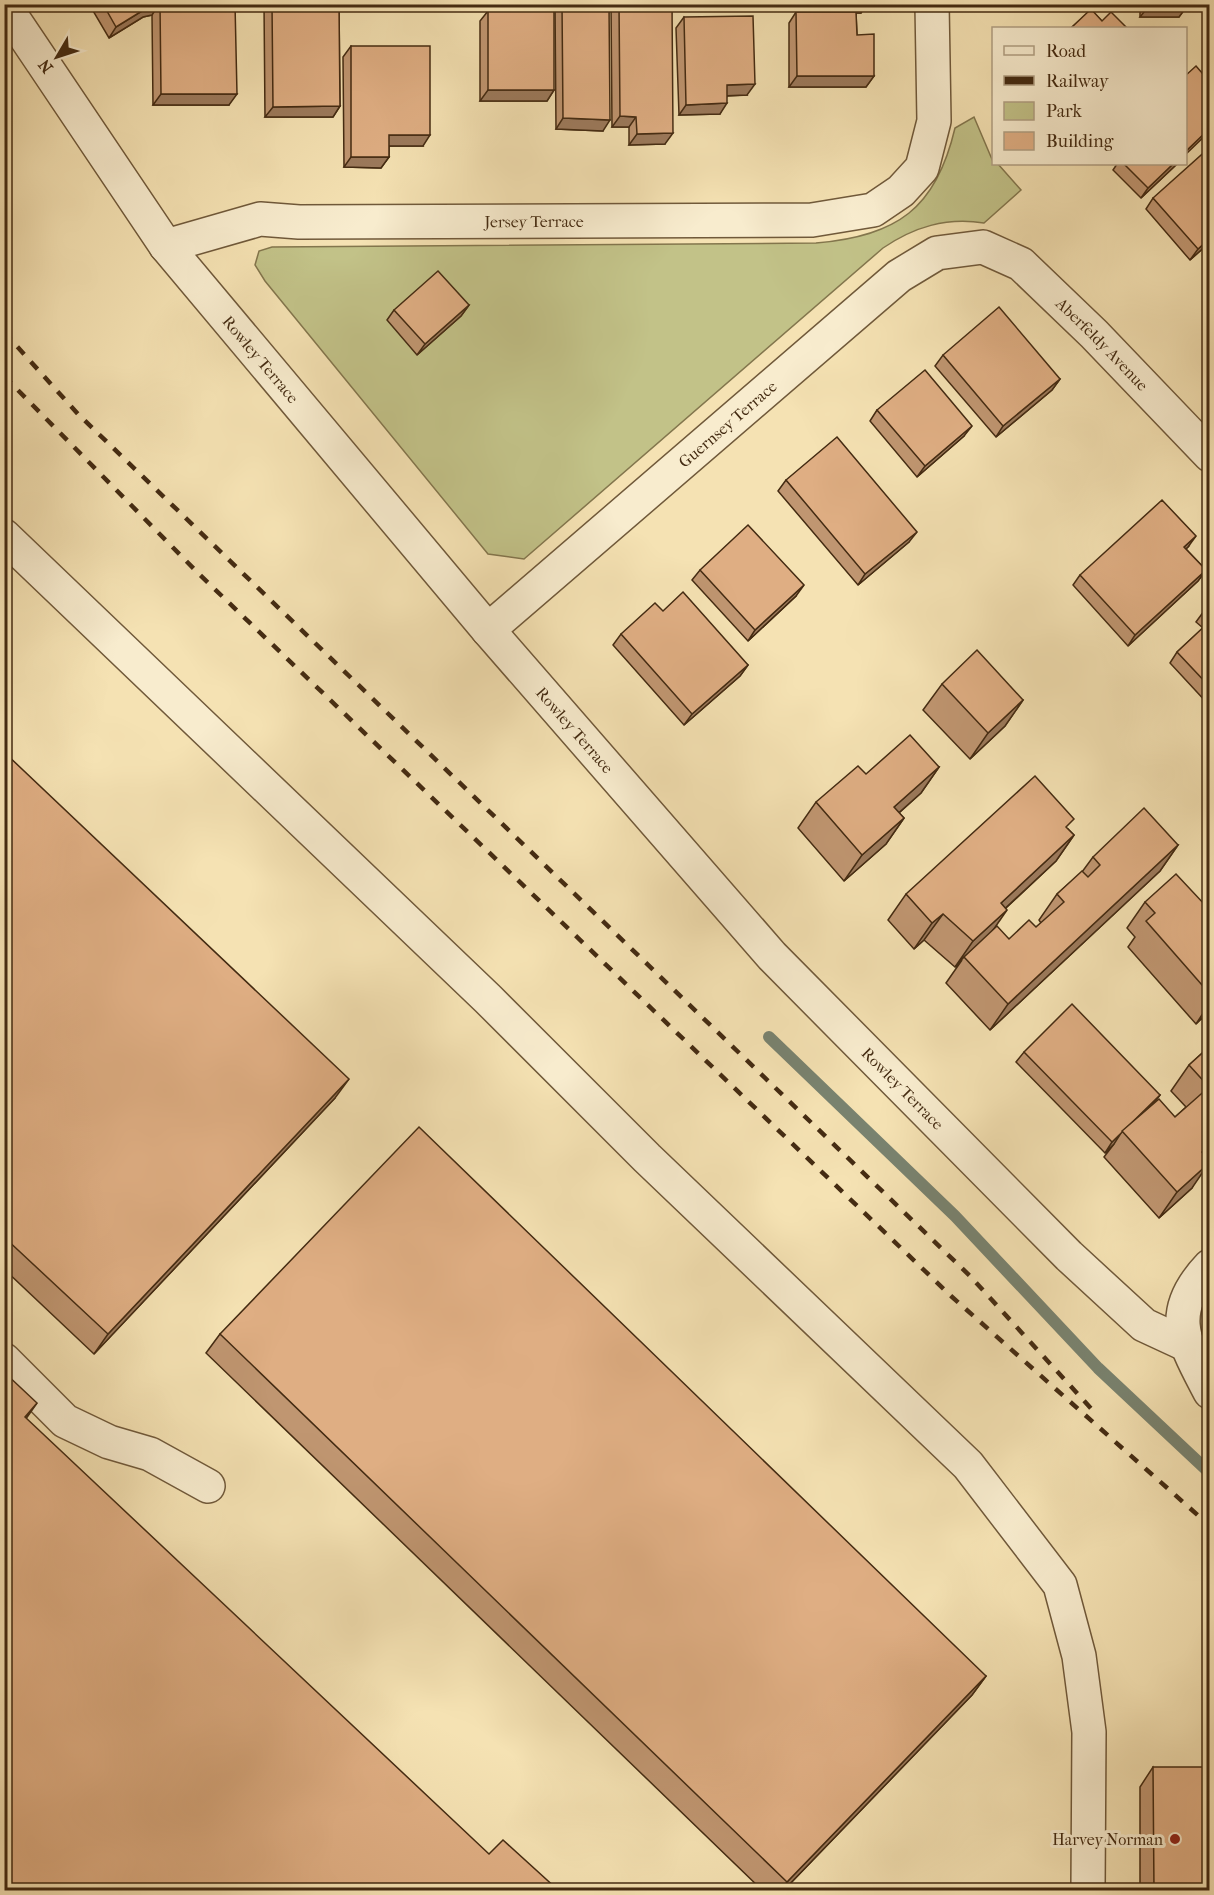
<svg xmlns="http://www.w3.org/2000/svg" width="1214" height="1895" font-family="'IM FELL French Canon',serif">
	<rect width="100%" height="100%" fill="#f5e2b3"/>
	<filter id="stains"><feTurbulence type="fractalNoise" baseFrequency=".00333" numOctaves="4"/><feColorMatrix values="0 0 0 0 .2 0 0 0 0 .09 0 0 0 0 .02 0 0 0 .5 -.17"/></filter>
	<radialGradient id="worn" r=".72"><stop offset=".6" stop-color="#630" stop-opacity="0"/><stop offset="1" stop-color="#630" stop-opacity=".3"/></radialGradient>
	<path fill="#c2c288" stroke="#83764d" stroke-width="1.5" d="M974,117L994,164H998L1021,190L984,223C946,217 914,227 883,248L524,559L488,554L265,281L255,265L259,251L272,247L816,243C897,236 936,209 955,128Z"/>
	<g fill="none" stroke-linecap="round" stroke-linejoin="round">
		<path stroke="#798370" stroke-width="12" d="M769,1037L955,1216L1098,1368L1210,1473"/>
		<defs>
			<g id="minor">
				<path id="s1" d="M4,5L166,246L488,630L772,956L1069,1256L1144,1325L1185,1344"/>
				<path id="s2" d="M166,246L260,219L299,222L812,220L873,210L901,191L922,168L934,121L932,4"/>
				<path d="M4,536L488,999L647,1158L968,1465L1060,1585L1079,1656L1089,1732L1088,1890"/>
				<path id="s3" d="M488,630L899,276L937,253L983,247L1021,264L1094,334L1210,455"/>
				<path d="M1210,1266C1165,1313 1184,1342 1210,1392"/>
				<path d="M4,1360L65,1421L109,1442L150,1454L208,1486"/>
			</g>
		</defs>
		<use href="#minor" stroke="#70593a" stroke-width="36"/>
		<use href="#minor" stroke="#f8ecce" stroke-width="33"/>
		<g stroke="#442b12" stroke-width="4.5" stroke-dasharray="10 10" stroke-linecap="butt">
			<path d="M4,332L78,414L970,1276L1097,1415"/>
			<path d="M4,376L200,575L951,1296L1210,1526"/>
		</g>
	</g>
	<g fill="#c09671" stroke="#442b12" stroke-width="1.5">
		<path d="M89,4H235L229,105H153L152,15L143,17L109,38Z"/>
		<path d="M264,4H339L340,106L333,117H265Z"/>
		<path d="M555,4H609L603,131L556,129Z"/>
		<path d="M611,4H672L665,144L629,145V127H612Z"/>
		<path d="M788,4H866L861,13H856L857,35L874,76L866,87H789V23L796,12H834L788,11Z"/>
		<path d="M1052,4H1187V6L1179,17H1140V10L1092,11L1102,21L1071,28L1090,11H1052Z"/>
		<path d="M488,11L554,90L547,101H480V21Z"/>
		<path d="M684,17L747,95L727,96L720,114L679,115L676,28Z"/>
		<path d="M351,46L423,146H389V157L381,168L344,167L343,57Z"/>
		<path d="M1117,164H1177L1141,198L1113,170Z"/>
		<path d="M1153,198L1209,243L1190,260L1146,209Z"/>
		<path d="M469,305L461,316L417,355L387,320L394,310Z"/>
		<path d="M943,355L1060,379L1052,390L996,437L935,366Z"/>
		<path d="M877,410L964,436L917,477L870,421Z"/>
		<path d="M786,480L909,542L858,585L778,491Z"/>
		<path d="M1188,547L1186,549L1206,570L1198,581L1128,646L1073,585L1080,575Z"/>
		<path d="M700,570L796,596L748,641L692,580Z"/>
		<path d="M1209,605V705L1170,663L1177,652L1203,628L1196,622L1204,611Z"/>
		<path d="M663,611L748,665L740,676L684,725L613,645L621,634Z"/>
		<path d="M942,684L1023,700L1005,726L970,759L923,710Z"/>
		<path d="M4,752L335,1098L94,1354L4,1269Z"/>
		<path d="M939,767L921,793L899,813L904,818L886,844L844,881L798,828L816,802L866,774Z"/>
		<path d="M1068,829L1074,835L1056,861L1006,908L992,931L1009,939L1036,927L1041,923L1039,920L1057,894L1082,872L1093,857L1178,845L1160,871L990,1030L946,983L962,960L955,967L924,940L914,949L888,920L906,894Z"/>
		<path d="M1209,901V1026L1202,1018L1196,1024L1128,947L1135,937L1127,928L1145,902L1205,905Z"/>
		<path d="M1209,1047V1154L1206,1157L1192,1188L1159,1218L1104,1157L1114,1144L1105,1153L1016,1062L1024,1052L1160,1095L1154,1103L1175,1117L1186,1107L1171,1091L1189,1065Z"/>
		<path d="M220,1334L986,1676L972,1695L784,1890H762L206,1353Z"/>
		<path d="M1153,1767L1209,1890H1140V1787Z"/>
	</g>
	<g fill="#9c7a5c" stroke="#442b12" stroke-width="1.5">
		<path d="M159,4L152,15L143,17L109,38L116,27L150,6Z"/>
		<path d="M792,4H866L861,13L788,11Z"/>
		<path d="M1056,4H1144L1140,10L1052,11Z"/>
		<path d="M1187,6L1179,17H1140L1148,7Z"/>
		<path d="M797,76H874L866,87H789Z"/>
		<path d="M755,84L747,95L720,96L727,85Z"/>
		<path d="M488,90H554L547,101H480Z"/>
		<path d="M161,94H237L229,105H153Z"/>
		<path d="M727,103L720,114L679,115L686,105Z"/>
		<path d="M340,106L333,117H265L273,107Z"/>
		<path d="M620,116L636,117L629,127H612Z"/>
		<path d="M563,118L610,120L603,131L556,129Z"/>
		<path d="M1209,129V132L1185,155V152Z"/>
		<path d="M673,133L665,144L629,145L637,134Z"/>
		<path d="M389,135H430L423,146H382Z"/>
		<path d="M351,157H389L381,168L344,167Z"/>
		<path d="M1173,164H1177L1141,198L1148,188Z"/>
		<path d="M1209,239V243L1190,260L1198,249Z"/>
		<path d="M469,305L461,316L417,355L425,344Z"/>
		<path d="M1060,379L1052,390L996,437L1003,426Z"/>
		<path d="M972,426L964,436L917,477L925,466Z"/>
		<path d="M917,532L909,542L858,585L865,574Z"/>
		<path d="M1196,536L1188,547L1177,557L1184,547Z"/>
		<path d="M1206,570L1198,581L1128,646L1135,635Z"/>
		<path d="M804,585L796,596L748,641L755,630Z"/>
		<path d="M748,665L740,676L684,725L692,714Z"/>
		<path d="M1023,700L1005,726L970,759L988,733Z"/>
		<path d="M939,767L921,793L876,833L894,807Z"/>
		<path d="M904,818L886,844L844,881L862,855Z"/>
		<path d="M1074,835L1056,861L983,929L1001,903Z"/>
		<path d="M1178,845L1160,871L990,1030L1008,1004Z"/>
		<path d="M1007,910L989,936L964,957L955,967L973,941Z"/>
		<path d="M943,914L924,940L914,949L932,923Z"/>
		<path d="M1209,1004V1007L1202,1018L1196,1024Z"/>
		<path d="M349,1079L335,1098L94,1354L108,1334Z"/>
		<path d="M1160,1095L1152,1105L1122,1132Z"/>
		<path d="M1121,1133L1114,1144L1105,1153L1112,1142Z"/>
		<path d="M1209,1145V1154L1184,1178L1202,1152Z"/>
		<path d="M1209,1163L1192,1188L1159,1218L1177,1192Z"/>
		<path d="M37,1403L23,1423L25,1417Z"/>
		<path d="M986,1676L972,1695L784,1890H781L787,1882Z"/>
	</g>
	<g fill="#dfae83" stroke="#442b12" stroke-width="1.5">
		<path d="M103,4H157L150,6L116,27Z"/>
		<path d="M160,4H235L237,94H161Z"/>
		<path d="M272,4H339L340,106L273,107Z"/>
		<path d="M562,4H609L610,120L563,118Z"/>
		<path d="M619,4H672L673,133L637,134L636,117L620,116Z"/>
		<path d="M1148,4H1187V6L1148,7Z"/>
		<path d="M1091,9L1102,21L1111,12L1127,28H1071Z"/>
		<rect x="488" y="11" width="66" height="79"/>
		<path d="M796,12H856L857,35L874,34V76H797Z"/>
		<path d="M753,16L755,84L727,85V103L686,105L684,17Z"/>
		<path d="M351,46H430V135H389V157H351Z"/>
		<path d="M1196,66L1209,81V129L1185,152V76Z"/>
		<path d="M1209,148V239L1198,249L1153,198Z"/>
		<path d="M1124,164H1173L1148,188Z"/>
		<path d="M438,271L469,305L425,344L394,310Z"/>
		<path d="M999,307L1060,379L1003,426L943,355Z"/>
		<path d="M925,370L972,426L925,466L877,410Z"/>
		<path d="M837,437L917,532L865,574L786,480Z"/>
		<path d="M1162,500L1196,536L1184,547L1206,570L1135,635L1080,575Z"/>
		<path d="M748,525L804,585L755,630L700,570Z"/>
		<path d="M683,592L748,665L692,714L621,634L655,603L663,611Z"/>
		<path d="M1209,605V617L1204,611Z"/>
		<path d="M1209,622V686L1177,652Z"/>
		<path d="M977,650L1023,700L988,733L942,684Z"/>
		<path d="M910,735L939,767L894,807L904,818L862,855L816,802L858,766L866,774Z"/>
		<path d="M4,752L349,1079L108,1334L4,1237Z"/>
		<path d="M1035,776L1074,819L1066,827L1074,835L1001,903L1007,910L973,941L943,914L932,923L906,894Z"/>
		<path d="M1144,808L1178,845L1008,1004L964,957L997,926L1009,939L1029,920L1036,927L1064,902L1057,894L1082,871L1088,877L1100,865L1093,857Z"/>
		<path d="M1176,874L1205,905L1209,901V993L1146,921L1155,913L1145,902Z"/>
		<path d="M1072,1004L1160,1095L1112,1142L1024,1052Z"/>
		<path d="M1209,1047V1145L1202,1152L1209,1161V1163L1177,1192L1122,1131L1159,1099L1175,1117L1209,1087L1189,1065Z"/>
		<path d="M419,1127L986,1676L787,1882L220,1334Z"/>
		<path d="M4,1372L37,1403L25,1417L489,1854L503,1840L558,1890H4Z"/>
		<path d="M1153,1767H1209V1890H1154Z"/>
	</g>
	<circle fill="#8f2418" stroke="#f8ecce" stroke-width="2" cx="1175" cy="1839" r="6"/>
	<g text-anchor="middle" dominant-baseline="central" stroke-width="6" stroke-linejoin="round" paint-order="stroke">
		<g font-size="16" fill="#442b12" stroke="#f8ecce">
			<text stroke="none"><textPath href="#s2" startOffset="372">Jersey Terrace</textPath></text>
			<text stroke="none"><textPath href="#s3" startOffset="789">Aberfeldy Avenue</textPath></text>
			<text stroke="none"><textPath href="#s1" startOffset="438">Rowley Terrace</textPath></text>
			<text stroke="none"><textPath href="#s3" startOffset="316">Guernsey Terrace</textPath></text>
			<text stroke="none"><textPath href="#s1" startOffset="924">Rowley Terrace</textPath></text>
			<text stroke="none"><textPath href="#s1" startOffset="1410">Rowley Terrace</textPath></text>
		</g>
		<g font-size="16" fill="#442b12" stroke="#f8ecce" text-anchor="end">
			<text x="1163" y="1839">Harvey Norman</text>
		</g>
	</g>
	<rect width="1214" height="1895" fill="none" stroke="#f5e2b3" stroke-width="24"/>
	<rect x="6" y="6" width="1202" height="1883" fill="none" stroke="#442b12" stroke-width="3"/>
	<rect x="12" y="12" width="1190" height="1871" fill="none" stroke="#442b12" stroke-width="1.5"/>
	<rect x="992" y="27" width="195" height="138" fill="#f8ecce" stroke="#b09f83" stroke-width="1.5"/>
	<rect x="1004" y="46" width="30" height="9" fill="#f8ecce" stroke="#b09f83" stroke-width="1.5"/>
	<text x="1046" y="57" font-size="18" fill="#442b12">Road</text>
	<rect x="1004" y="76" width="30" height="9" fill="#442b12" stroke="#b09f83" stroke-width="1.5"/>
	<text x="1046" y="87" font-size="18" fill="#442b12">Railway</text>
	<rect x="1004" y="102" width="30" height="18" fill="#c2c288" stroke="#b09f83" stroke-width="1.5"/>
	<text x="1046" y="117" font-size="18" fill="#442b12">Park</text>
	<rect x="1004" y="132" width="30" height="18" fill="#dfae83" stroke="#b09f83" stroke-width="1.5"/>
	<text x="1046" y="147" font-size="18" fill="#442b12">Building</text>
	<g transform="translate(57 57) rotate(231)" stroke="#f8ecce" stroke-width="4.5" paint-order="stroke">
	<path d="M0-4.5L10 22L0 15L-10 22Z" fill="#442b12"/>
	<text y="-9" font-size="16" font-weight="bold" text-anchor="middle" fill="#442b12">N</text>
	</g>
	<rect width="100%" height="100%" filter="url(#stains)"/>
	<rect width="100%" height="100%" fill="url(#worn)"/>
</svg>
